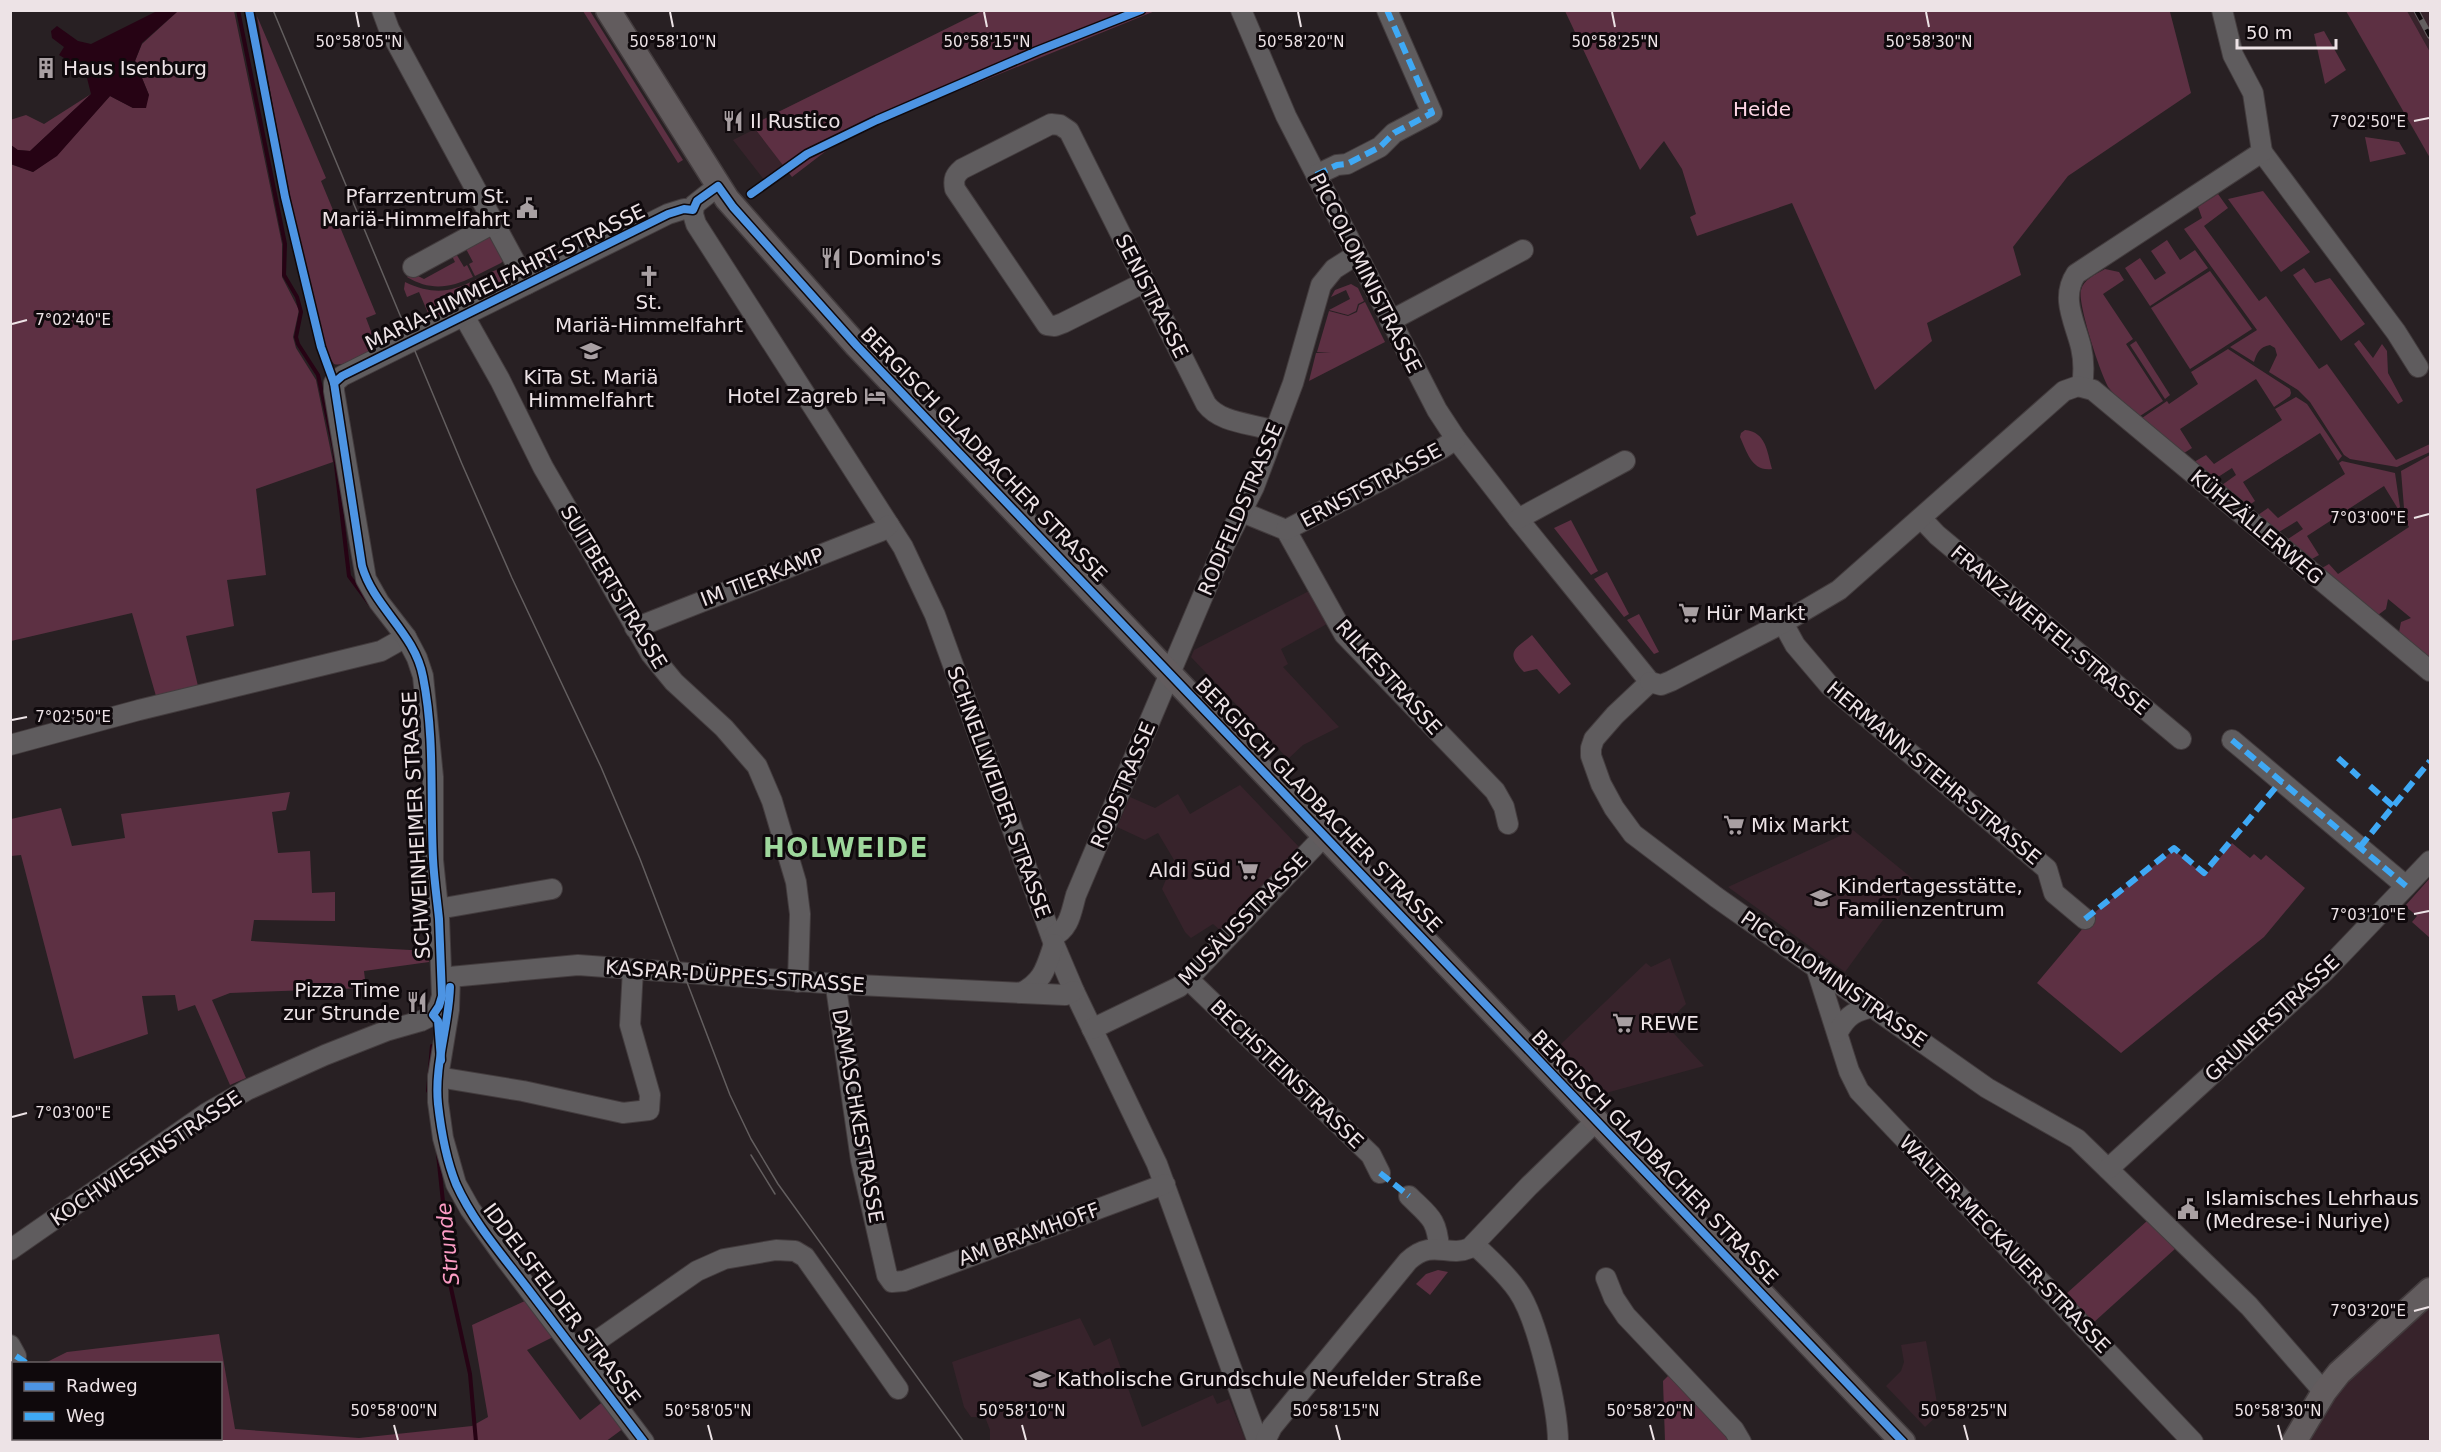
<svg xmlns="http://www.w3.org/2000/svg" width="2441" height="1452" font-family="'DejaVu Sans',sans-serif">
	<rect width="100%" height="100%" fill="#282023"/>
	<g fill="#37232b">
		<path d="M2407,11H2430V52Z"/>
		<path d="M755,129L785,167L765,181L733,140Z"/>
		<path d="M1309,591L1327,624L1281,649L1288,664L1283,667L1339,727L1303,745L1288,759L1191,657L1194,650Z"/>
		<path d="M1240,785L1299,847L1221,931L1213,924L1191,938L1185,932L1162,889L1174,860L1158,833L1145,840L1117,827L1130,797L1155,808L1178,794L1190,814Z"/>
		<path d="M1853,830L1913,879L1845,972L1728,887Z"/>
		<path d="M1670,958L1686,1004L1665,1024L1704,1066L1606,1093L1604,1090H1592L1570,1066V1054L1561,1044L1646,963L1651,967Z"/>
		<path d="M2430,1302V1441L2309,1442L2347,1378Z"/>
		<path d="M1080,1318L1094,1346L1110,1338L1142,1427L1213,1395L1217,1404L1229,1399L1246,1441H990V1430L985,1417H971L964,1407L952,1362Z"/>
		<path d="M1926,1341L1939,1414L1925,1427L1886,1386L1901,1371L1904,1362L1901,1345Z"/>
	</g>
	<g fill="#5d3043">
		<path d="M178,11H234L282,244V277L299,310L293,337L296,348L316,380L333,462L256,489L266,575L227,580L234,626L186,636L198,686L156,696L132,613L11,641L10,164L33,172L57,155L110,96L133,108L149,95L135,61L142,44Z"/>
		<path d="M583,11H590L683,160L678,163Z"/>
		<path d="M982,11H1155L879,123L826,151L792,177L752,125Z"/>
		<path d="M1565,11H2176L2170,12L2191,93L2068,176L2013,247L2021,275L1927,323L1932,341L1875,390L1792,203L1697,236L1690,217L1696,214L1682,169L1664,141L1640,170Z"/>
		<path d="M2346,11H2407L2430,52V158Z"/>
		<path d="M257,16L326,178L321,181L376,314L366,318L374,339L384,335L386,339C381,349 345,368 334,364L329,357C297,246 277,131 257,16Z"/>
		<path d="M2324,31L2346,70L2325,84L2314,34Z"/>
		<path d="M91,94L30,151L17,150L11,145L10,120L26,115L44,124Z"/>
		<path d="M2365,137L2399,142L2406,154L2370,162Z"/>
		<path d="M2263,191L2310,252L2281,272L2228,199Z"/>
		<path d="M2218,194L2228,208L2204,226L2259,301L2266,296L2319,369L2327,364L2396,460L2430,444V452L2397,467L2350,459L2344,455L2310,402L2298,390L2269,372L2277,355L2275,348L2270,345C2259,347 2257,353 2254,362L2230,347L2257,330L2184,229L2202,218L2198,207Z"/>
		<path d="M490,234L504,260L501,263L475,276L469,264L473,262L465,247L455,252L464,267L467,265L473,277C450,288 430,291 407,277L412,273L424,279L455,262L450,252Z"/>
		<path d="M2167,240L2180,260L2195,250L2208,268L2150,306L2125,268L2140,258L2155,280L2166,273L2151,251Z"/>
		<path d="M554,242L560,256L538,267L531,254Z"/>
		<path d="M509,265L516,278L431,320L419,292L407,297L404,289L405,282C451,304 468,279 509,265Z"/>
		<path d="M2304,268L2315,283L2330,278L2365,324L2341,341L2293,275Z"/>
		<path d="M2105,269L2119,272L2124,280L2103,294L2133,339L2126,344L2163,401L2140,416C2129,407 2117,399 2109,388C2101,376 2077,302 2081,290C2083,280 2096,274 2105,269Z"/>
		<path d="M2210,271L2252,329L2190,369L2151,308Z"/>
		<path d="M1351,284L1358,288L1364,301L1358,304L1356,311L1348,315L1329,310L1350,299L1346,290L1331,297L1335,290Z"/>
		<path d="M1365,302L1385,342L1309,381L1316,353L1331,352H1317L1329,311L1348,316L1357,312L1359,305Z"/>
		<path d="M2359,340L2373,358L2382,344L2387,351L2388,373L2403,401L2398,404L2354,344Z"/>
		<path d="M2136,341L2170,395L2165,399L2130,345Z"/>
		<path d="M2228,349L2290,389L2291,393L2290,396L2274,407L2256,379L2180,429L2192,448L2184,453L2142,418L2167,401L2169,404L2198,384L2191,372Z"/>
		<path d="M2296,397L2307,404L2342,456L2338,461L2320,433L2243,482L2255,501L2248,506L2222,485L2236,475L2232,468L2215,479L2194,462L2206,455L2214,464L2282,420L2275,409Z"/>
		<path d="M1745,430C1766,432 1767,451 1772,469C1752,472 1747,452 1740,437L1741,433Z"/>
		<path d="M2430,455V658L2399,632L2401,622L2411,618L2388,599L2386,609L2378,615L2322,568L2329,564L2338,574L2409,527L2405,520L2401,471Z"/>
		<path d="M2342,461L2395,473L2400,507L2398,509L2384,486L2307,536L2319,555L2312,559L2288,539L2303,529L2297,521L2279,532L2258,515L2268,508L2278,518L2345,474L2339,463Z"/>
		<path d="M1571,520L1598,571L1591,575L1554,528Z"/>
		<path d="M1607,572L1629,614L1624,617L1594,579Z"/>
		<path d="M1639,614L1659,652L1654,654L1627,620Z"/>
		<path d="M1532,635L1571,684L1559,694L1537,669L1524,672C1505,652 1514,650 1532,635Z"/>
		<path d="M290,792L286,810L272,812L278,853L310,851L312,893L335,892V921L254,920L251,941L428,951L429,962L364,971L366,988L230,993L212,1000L246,1078L230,1085L195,1005L178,1011L175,995L142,996L148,1034L74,1059L21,855L11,856V819L61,808L72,846L125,838L121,814Z"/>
		<path d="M2232,843L2250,858L2254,854L2261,860L2266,855L2305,888L2264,937L2121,1053L2037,983L2084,927L2090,916L2174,850L2205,876Z"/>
		<path d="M2430,878V938L2412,922L2417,916L2405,906Z"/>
		<path d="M2147,1221L2176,1248L2093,1323L2066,1294Z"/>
		<path d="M1438,1270L1448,1272L1430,1295L1416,1284L1426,1274Z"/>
		<path d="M527,1300L555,1336L527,1350L580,1420L605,1400L624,1428L605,1442L68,1441L67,1439L220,1438V1364H43L67,1352L219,1334L235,1429L359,1438L472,1426L488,1417L472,1325Z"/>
		<path d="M1672,1372L1734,1441H1665L1663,1381Z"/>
	</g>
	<path fill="#260314" d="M157,11H178L142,43L135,61L149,95L146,108H133L110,96L57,156L33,172L11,164V145L18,150L30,151L91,94L87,78L78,60L69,61L59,55L64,47L52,38L51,31L57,26L78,41L91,44Z"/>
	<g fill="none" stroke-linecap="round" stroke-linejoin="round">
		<g stroke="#260314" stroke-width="4">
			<path d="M238,10L285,244L284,275L297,297L301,312L296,337L298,344L318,375L334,448L349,576L374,610"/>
			<path d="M428,1091L432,1046"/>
			<path d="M438,1154L445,1221L447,1270L470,1374L476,1442"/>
		</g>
		<defs>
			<g id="minor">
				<path d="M382,10L389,29L527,284"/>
				<path d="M1241,10L1286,116L1437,410L1456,439L1518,519L1650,682"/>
				<path d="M2262,152L2396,332L2418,367"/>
				<path d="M1316,175L1337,165L1347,164L1380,147L1394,133L1432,113L1387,10"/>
				<path d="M718,186L694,205L693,214L696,224L903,547L935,615L1054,944L1074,991L1157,1164L1258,1442"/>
				<path d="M413,267L494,223"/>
				<path d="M1145,282L1063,323L1055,326L1047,325L955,189C953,179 955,175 962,169L1051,124L1060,125L1069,131L1206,404C1221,424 1253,423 1274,431"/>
				<path d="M464,316L500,380L543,467L651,654L674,682L724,728L757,766L772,801L796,882L800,914L798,982"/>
				<path d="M1390,321L1523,250"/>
				<path d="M2082,386C2084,373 2084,360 2081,347C2075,322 2060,298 2076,274L2262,152L2253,93L2233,55L2222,10"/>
				<path d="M1242,512L1286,530L1344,634L1495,791L1504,807L1508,824"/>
				<path d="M1921,518L1937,535L2181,739"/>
				<path d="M1518,519L1625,461"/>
				<path d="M1286,530L1441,449L1456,439"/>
				<path d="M1783,623L1795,645L1829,685L2047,869L2054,893L2085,919"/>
				<path d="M635,628L881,531L889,525"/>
				<path d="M1650,682L1615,715L1594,739L1591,748V756L1601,784L1614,808L1633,834L1716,897L1987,1088L2077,1139L2249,1306L2324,1392"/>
				<path d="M1650,682L1661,685L1671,681L1783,623L1839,590L2064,391L2078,386L2093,390L2430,671"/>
				<path d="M2232,740L2406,886"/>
				<path d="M10,745L139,710L381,651L406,637"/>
				<path d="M438,909L552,889"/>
				<path d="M1052,937C1070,929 1071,912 1076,895L1224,546L1254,487L1293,383L1321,285L1334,269L1356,255"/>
				<path d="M1816,967L1849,1071L1859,1091L2193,1442"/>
				<path d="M1188,979L1371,1155L1380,1173"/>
				<path d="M838,984L837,994L861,1160L887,1275L892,1282L904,1281L1165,1184"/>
				<path d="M1021,993C1044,981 1046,967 1054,944"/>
				<path d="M1092,1029L1179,987L1188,979L1325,835"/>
				<path d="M1838,1032C1847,1015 1856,1010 1875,1007"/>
				<path d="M438,1077L523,1091L623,1113L649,1110L650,1095L630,1025L633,969"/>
				<path d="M2108,1169L2325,971L2430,861"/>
				<path d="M1409,1196C1429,1216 1437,1218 1439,1248"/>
				<path d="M1474,1244C1489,1259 1506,1273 1518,1291C1537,1318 1558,1408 1558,1442"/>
				<path d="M10,1250L207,1113L247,1090L325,1055L386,1031L421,1021L433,1015L439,1006L442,996L439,918L433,860V777L423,676L417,658L406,637L379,602L366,579L334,391V383L342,376L668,214L684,209L693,210"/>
				<path d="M1606,1278L1614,1298L1626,1316L1734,1430L1741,1442"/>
				<path d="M10,1345L16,1356"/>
				<path d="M578,1354L697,1271L724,1259L776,1250L795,1251L805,1257L898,1389"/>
				<path d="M1266,1439L1272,1427L1408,1261C1433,1238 1447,1258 1470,1248L1529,1186L1597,1120"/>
				<path d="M644,1442L505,1258L470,1209L456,1184L443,1138L438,1102V1077L449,1010L450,977L578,965L838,984L1065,995L1074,991"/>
			</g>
			<g id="major">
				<path d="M608,10L727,199L857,346L1903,1442"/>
				<path d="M2294,1442L2324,1392L2339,1373L2430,1290"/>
			</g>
		</defs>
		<use href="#minor" stroke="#433c3e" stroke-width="22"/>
		<use href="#major" stroke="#433c3e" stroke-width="27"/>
		<use href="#minor" stroke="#5f5c5e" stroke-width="20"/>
		<use href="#major" stroke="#625c5e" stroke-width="24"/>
		<g stroke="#635e5f" stroke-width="1.5">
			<path d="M273,10L462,464L512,578L601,767L640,859L730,1095L751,1139L778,1184L964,1442"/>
			<path d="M751,1155L775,1194"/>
		</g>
		<defs>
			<path id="rail" d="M2416,10L2430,36"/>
		</defs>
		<use href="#rail" stroke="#635e5f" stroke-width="6"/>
		<use href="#rail" stroke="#0f090c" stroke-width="4" stroke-dasharray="11" stroke-linecap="butt"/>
		<g stroke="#3fa9f5" stroke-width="6" stroke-dasharray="12 6" stroke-linecap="butt">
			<path d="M1316,175L1337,165L1347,164L1380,147L1394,133L1432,113L1387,10"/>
			<path d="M2232,740L2406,886"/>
			<path d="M2338,758L2359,777"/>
			<path d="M2370,786L2394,807"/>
			<path d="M2360,847L2430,761"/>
			<path d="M2085,919L2174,848L2204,873L2281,781"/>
			<path d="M1380,1173L1409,1196"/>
			<path d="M16,1356L28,1364"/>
			<path d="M63,1438L64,1442"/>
		</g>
		<defs>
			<g id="cycleway">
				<path d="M249,10L285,197L321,347L334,383L362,566C374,608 415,633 423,677C435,737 430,799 433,859C434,879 437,899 439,919C440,944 441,970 442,996L439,1006L433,1015L438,1021L441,1060"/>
				<path d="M751,194L807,154L877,120L1037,51L1141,10"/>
				<path d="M334,383L342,376L668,214L684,209L693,210L697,201L718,186L733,207L857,346L1903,1442"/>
				<path d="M450,987C449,1026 434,1065 438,1104C441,1131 446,1159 456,1184C473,1222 503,1256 528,1289C567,1340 605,1391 644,1442"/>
			</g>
		</defs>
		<use href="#cycleway" stroke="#0f090c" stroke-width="11"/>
		<use href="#cycleway" stroke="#4d94e3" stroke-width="8"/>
	</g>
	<path fill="none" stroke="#ede3e6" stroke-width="2" d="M356,12L359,27M670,12L673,27M984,12L987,27M1298,12L1301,27M1612,12L1615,27M1926,12L1929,27M2414,121L2429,118M12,324L27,320M2414,518L2429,514M12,720L27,717M2414,914L2429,911M12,1117L27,1113M2414,1311L2429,1307M394,1425L398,1440M708,1425L712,1440M1022,1425L1026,1440M1336,1425L1340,1440M1650,1425L1654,1440M1964,1425L1968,1440M2278,1425L2282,1440"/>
	<defs>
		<symbol id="building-bare" viewBox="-9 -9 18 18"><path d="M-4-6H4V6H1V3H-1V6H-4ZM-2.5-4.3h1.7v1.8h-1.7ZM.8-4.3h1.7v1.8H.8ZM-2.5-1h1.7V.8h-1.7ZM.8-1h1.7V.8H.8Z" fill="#a89fa2" stroke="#0f090c" stroke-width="2.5" paint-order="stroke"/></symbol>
		<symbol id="restaurant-bare" viewBox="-9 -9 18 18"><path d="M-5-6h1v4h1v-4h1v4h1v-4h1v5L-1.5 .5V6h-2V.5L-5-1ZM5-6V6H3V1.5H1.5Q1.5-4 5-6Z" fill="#a89fa2" stroke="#0f090c" stroke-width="2.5" paint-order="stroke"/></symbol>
		<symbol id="civic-bare" viewBox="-9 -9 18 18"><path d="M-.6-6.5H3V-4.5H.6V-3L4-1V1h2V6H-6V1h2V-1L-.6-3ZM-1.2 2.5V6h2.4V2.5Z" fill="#a89fa2" stroke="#0f090c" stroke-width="2.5" paint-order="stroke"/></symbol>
		<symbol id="church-bare" viewBox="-9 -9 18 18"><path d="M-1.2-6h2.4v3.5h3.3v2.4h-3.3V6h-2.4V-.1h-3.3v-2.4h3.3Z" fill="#a89fa2" stroke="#0f090c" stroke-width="2.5" paint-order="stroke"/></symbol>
		<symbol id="school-bare" viewBox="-9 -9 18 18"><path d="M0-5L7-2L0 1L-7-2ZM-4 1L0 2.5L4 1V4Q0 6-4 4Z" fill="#a89fa2" stroke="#0f090c" stroke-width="2.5" paint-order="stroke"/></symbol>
		<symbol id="hotel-bare" viewBox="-9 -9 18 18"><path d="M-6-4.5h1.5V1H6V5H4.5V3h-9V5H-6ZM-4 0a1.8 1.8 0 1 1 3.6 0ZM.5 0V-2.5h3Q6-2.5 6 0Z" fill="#a89fa2" stroke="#0f090c" stroke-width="2.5" paint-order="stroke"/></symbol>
		<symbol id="supermarket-bare" viewBox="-9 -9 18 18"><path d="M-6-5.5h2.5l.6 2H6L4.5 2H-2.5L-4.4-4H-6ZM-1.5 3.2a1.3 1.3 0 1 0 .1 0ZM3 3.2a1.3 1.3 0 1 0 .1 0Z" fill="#a89fa2" stroke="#0f090c" stroke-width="2.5" paint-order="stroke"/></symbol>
	</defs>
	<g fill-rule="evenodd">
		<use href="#building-bare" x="31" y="53" width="30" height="30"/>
		<use href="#restaurant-bare" x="718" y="106" width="30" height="30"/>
		<use href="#civic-bare" x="512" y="193" width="30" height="30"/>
		<use href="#restaurant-bare" x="816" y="243" width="30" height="30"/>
		<use href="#church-bare" x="634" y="261" width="30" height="30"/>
		<use href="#school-bare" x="576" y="336" width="30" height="30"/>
		<use href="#hotel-bare" x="860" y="381" width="30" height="30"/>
		<use href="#supermarket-bare" x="1674" y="598" width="30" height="30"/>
		<use href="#supermarket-bare" x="1719" y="810" width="30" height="30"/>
		<use href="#supermarket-bare" x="1233" y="855" width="30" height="30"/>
		<use href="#school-bare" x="1806" y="883" width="30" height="30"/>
		<use href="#restaurant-bare" x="402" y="987" width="30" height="30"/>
		<use href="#supermarket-bare" x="1608" y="1008" width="30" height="30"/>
		<use href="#civic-bare" x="2173" y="1194" width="30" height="30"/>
		<use href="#school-bare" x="1025" y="1364" width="30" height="30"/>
	</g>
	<g text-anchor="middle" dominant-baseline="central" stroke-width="6" stroke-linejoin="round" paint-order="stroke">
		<g font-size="20" fill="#ede3e6" stroke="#0f090c" text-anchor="start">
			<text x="63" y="68">Haus Isenburg</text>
			<text x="750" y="121">Il Rustico</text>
			<text x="510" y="196" text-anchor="end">Pfarrzentrum St.<tspan x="510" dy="23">Mariä-Himmelfahrt</tspan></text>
			<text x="848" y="258">Domino's</text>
			<text x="649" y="302" text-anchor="middle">St.<tspan x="649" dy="23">Mariä-Himmelfahrt</tspan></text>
			<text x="591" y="377" text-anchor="middle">KiTa St. Mariä<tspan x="591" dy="23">Himmelfahrt</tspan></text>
			<text x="858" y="396" text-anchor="end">Hotel Zagreb</text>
			<text x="1706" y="613">Hür Markt</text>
			<text x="1751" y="825">Mix Markt</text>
			<text x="1231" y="870" text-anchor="end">Aldi Süd</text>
			<text x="1838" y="886">Kindertagesstätte,<tspan x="1838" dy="23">Familienzentrum</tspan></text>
			<text x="400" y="990" text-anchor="end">Pizza Time<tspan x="400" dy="23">zur Strunde</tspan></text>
			<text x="1640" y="1023">REWE</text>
			<text x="2205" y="1198">Islamisches Lehrhaus<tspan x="2205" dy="23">(Medrese-i Nuriye)</tspan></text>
			<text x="1057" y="1379">Katholische Grundschule Neufelder Straße</text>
		</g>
		<g font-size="20" fill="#fed6e5" stroke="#0f090c">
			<text x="1762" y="109">Heide</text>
		</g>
		<g font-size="20" fill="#ede3e6" stroke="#0f090c">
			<text transform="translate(1366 273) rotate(63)">PICCOLOMINISTRASSE</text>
			<text transform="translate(505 277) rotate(-26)">MARIA-HIMMELFAHRT-STRASSE</text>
			<text transform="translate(1152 296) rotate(63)">SENISTRASSE</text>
			<text transform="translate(984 454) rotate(46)">BERGISCH GLADBACHER STRASSE</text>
			<text transform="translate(1371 485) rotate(-28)">ERNSTSTRASSE</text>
			<text transform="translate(1240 509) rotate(-67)">RODFELDSTRASSE</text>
			<text transform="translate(2257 527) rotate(40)">KÜHZÄLLERWEG</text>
			<text transform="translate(762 577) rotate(-21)">IM TIERKAMP</text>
			<text transform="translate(614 587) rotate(59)">SUITBERTSTRASSE</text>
			<text transform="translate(2050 630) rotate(40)">FRANZ-WERFEL-STRASSE</text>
			<text transform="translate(1389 677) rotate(48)">RILKESTRASSE</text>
			<text transform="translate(1934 773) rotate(40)">HERMANN-STEHR-STRASSE</text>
			<text transform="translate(1123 785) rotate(-67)">RODSTRASSE</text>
			<text transform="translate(999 792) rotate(70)">SCHNELLWEIDER STRASSE</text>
			<text transform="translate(1319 805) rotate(46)">BERGISCH GLADBACHER STRASSE</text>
			<text transform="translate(416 825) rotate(-93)">SCHWEINHEIMER STRASSE</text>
			<text transform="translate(1243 919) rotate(-46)">MUSÄUSSTRASSE</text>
			<text transform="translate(735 976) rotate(4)">KASPAR-DÜPPES-STRASSE</text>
			<text transform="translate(1834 979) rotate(35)">PICCOLOMINISTRASSE</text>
			<text transform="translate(2272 1018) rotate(-43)">GRUNERSTRASSE</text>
			<text transform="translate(1287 1074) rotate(44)">BECHSTEINSTRASSE</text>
			<text transform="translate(858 1116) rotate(80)">DAMASCHKESTRASSE</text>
			<text transform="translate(1655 1157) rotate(46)">BERGISCH GLADBACHER STRASSE</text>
			<text transform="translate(146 1158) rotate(-34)">KOCHWIESENSTRASSE</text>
			<text transform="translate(1029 1234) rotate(-20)">AM BRAMHOFF</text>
			<text transform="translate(2005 1244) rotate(46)">WALTER-MECKAUER-STRASSE</text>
			<text transform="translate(562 1304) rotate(53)">IDDELSFELDER STRASSE</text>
		</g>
		<g font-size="21" font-style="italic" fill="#fc9cc4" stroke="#0f090c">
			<text transform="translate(448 1244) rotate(-96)">Strunde</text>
		</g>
		<g font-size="26" font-weight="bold" letter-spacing="1.5" fill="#9ed79c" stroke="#0f090c">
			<text x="846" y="848">HOLWEIDE</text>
		</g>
	</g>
	<g font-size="15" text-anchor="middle" fill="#ede3e6" stroke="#0f090c" stroke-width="6" stroke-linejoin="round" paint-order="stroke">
		<text x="359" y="47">50°58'05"N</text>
		<text x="673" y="47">50°58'10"N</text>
		<text x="987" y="47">50°58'15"N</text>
		<text x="1301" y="47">50°58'20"N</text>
		<text x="1615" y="47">50°58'25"N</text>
		<text x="1929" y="47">50°58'30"N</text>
		<text x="2368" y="127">7°02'50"E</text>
		<text x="73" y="325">7°02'40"E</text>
		<text x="2368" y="523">7°03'00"E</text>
		<text x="73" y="722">7°02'50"E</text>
		<text x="2368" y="920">7°03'10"E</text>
		<text x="73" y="1118">7°03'00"E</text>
		<text x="2368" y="1316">7°03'20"E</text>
		<text x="394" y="1416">50°58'00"N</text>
		<text x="708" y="1416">50°58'05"N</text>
		<text x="1022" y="1416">50°58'10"N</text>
		<text x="1336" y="1416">50°58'15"N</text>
		<text x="1650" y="1416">50°58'20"N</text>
		<text x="1964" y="1416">50°58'25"N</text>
		<text x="2278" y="1416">50°58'30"N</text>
	</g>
	<rect width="2441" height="1452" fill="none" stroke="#ede3e6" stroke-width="24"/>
	<rect x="12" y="1362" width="210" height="78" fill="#0f090c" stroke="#686063" stroke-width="1.5"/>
	<rect x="24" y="1382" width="30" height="9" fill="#4d94e3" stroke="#686063" stroke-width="1.5"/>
	<text x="66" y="1392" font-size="18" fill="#ede3e6">Radweg</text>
	<rect x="24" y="1412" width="30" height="9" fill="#3fa9f5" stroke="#686063" stroke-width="1.5"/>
	<text x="66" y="1422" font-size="18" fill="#ede3e6">Weg</text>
	<path d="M2237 39v9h99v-9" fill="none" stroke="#ede3e6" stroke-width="3"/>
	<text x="2246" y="39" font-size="18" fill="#ede3e6" stroke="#0f090c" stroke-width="4.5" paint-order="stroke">50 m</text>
</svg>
